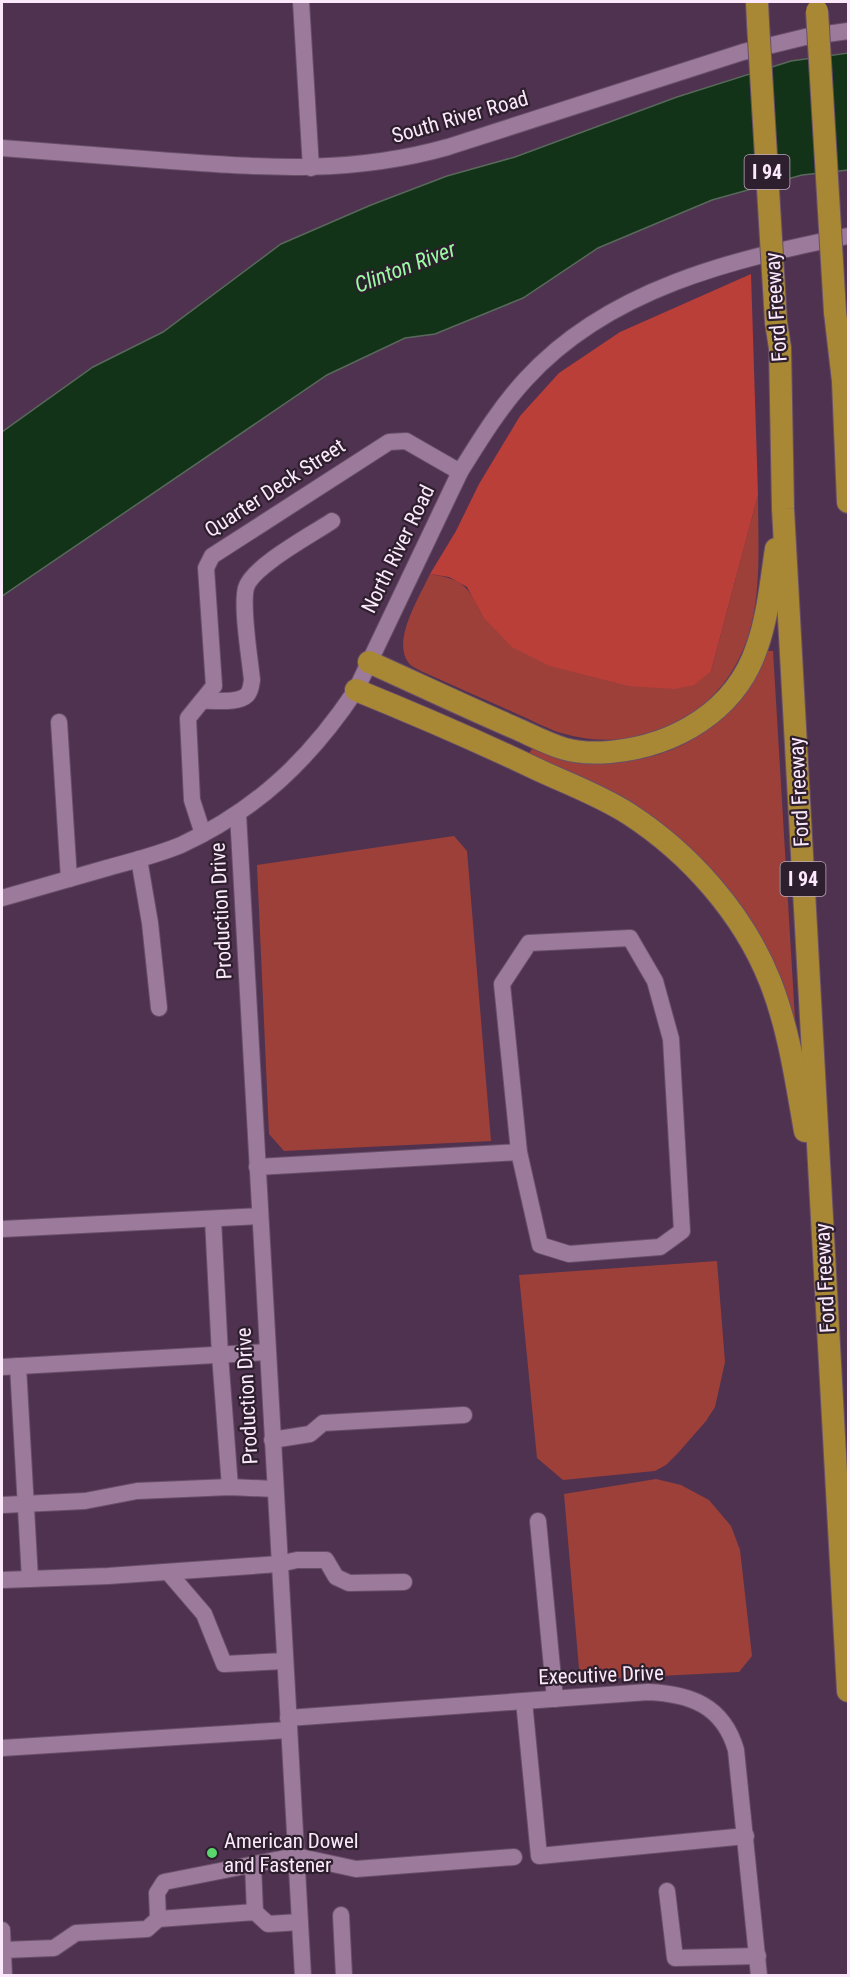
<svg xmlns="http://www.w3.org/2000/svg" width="850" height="1977" font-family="'Roboto Condensed',sans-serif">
	<rect width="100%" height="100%" fill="#4f324f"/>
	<g fill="#9d403a">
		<path d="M758,495C758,535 761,578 753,617C735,709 649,759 561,733C545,728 530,719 515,713C484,699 454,686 423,672C418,669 411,667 408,662C392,640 420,596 430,574C466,580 467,586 483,617L711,671Z"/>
		<path d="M767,651H773L795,1019H791L735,902L528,755L532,749C628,784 727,750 767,651Z"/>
		<path d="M454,836L467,851L491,1141L284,1151L269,1134L257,865Z"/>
		<path d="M717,1261L725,1362L715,1407L706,1421L678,1453L666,1465L655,1471L563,1480L537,1458L519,1275Z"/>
		<path d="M656,1479L681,1485L709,1500L731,1526L740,1550L752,1656L739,1672L580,1680L564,1494Z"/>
	</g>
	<path fill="#ba3f39" d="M751,274L758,495L711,671L694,685L675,689L629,686L550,666L512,647L483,617L467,587L449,577L430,574L456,531L479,484L520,416L559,373L620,332Z"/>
	<path fill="#123317" stroke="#58695b" stroke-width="1.5" d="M848,53V170L802,175L712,200L598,248L523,298L435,334L405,338L327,375L2,596V432L93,367L163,332L281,244L371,205L447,176L515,157L677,97L791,61Z"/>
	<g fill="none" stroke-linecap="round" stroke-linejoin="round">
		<defs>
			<g id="minor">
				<path d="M301,2L311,168"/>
				<path d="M2,148C58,152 114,157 171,161C268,168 353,174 448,147L743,52L805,37L848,31"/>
				<path d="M202,701C214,700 238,704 247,695C251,691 251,685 252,680C250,659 241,607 246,588C251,567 313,534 332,521"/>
				<path d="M59,722L69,879"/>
				<path d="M238,814L303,1976"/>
				<path d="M203,834L192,800L188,718L214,686L206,568L212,556L389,442L406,441L460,472"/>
				<path d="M139,859L150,923L159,1008"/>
				<path d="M2,898C37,888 72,878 107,868C132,861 157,855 181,845C257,810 310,759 356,690L460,472C480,440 500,407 526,379C608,289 733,259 848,236"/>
				<path d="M257,1167L519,1152L540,1245L569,1254L660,1247L682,1231L671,1039L655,981L630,938L529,943L502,984L519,1152"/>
				<path d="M213,1219L220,1355L230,1487"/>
				<path d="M2,1229L260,1216"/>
				<path d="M18,1366L30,1579"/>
				<path d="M2,1367L267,1352"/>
				<path d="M272,1440L310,1434L323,1423L464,1415"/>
				<path d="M2,1505L85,1501L137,1491L230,1487L275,1489"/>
				<path d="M538,1521L555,1699"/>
				<path d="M168,1572L204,1614L224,1664L285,1661"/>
				<path d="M2,1580L108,1576L279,1564L297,1560H326L336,1577L349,1583L404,1582"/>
				<path d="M524,1701L539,1856L746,1836"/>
				<path d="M288,1718L648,1692C690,1694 723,1705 736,1750L759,1976"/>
				<path d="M2,1748L288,1730"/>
				<path d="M253,1865L255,1912"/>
				<path d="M667,1891L675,1958L758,1956"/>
				<path d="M341,1915L344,1976"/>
				<path d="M158,1919L255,1912L268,1924L300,1922"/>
				<path d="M2,1930L4,1976"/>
				<path d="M3,1950L54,1948L76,1933L147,1929L158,1919L157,1893L164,1882L296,1856L356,1869L514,1857"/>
			</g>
			<g id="highway">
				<path d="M757,2L758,23"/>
				<path d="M835,312L843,381L848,502"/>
				<path d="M776,322L780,348L783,509L848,1691"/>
				<path d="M369,662C418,684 466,707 515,728C531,735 548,744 565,749C579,753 596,753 610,752C675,746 736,711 757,647C768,616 771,581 776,549"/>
				<path d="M356,690C415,714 473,739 530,766C563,782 598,794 629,814C689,853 743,913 770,981C789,1029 796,1080 805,1131"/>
			</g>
		</defs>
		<use href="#minor" stroke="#684f68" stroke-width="18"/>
		<use href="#highway" stroke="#684f68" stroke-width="24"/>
		<use href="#minor" stroke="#9c7a9b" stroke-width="16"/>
		<use href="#highway" stroke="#a88735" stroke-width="22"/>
		<defs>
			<g id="highway-bridge">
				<path d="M817,11L835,312"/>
				<path d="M758,23L776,322"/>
			</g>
		</defs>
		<use href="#highway-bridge" stroke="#684f68" stroke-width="24" stroke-linecap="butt"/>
		<use href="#highway-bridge" stroke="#a88735" stroke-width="22"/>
	</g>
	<circle fill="#5bd56e" stroke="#2d1f2d" stroke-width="2" cx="212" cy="1853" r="6"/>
	<g text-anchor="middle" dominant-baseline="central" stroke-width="4.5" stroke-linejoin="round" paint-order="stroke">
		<g fill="#2d1f2d" stroke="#bdacbc" stroke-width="1.5">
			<rect x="744.5" y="155" width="45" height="34" rx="4.5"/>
			<rect x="780.5" y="862" width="45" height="34" rx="4.5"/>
		</g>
		<g font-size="20" font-weight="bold" fill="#fbe8fa">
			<text x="767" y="172">I 94</text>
			<text x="803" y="879">I 94</text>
		</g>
		<g font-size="21" fill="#fbe8fa" stroke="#2d1f2d">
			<text transform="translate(460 117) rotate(-16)">South River Road</text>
			<text transform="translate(776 307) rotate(-94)">Ford Freeway</text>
			<text transform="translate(275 488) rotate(-33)">Quarter Deck Street</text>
			<text transform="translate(398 549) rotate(-64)">North River Road</text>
			<text transform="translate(799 792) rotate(-93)">Ford Freeway</text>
			<text transform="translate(221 911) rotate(-93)">Production Drive</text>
			<text transform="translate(825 1278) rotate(-93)">Ford Freeway</text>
			<text transform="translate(247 1396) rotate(-93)">Production Drive</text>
			<text transform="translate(601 1675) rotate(-2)">Executive Drive</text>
		</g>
		<g font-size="21" fill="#fbe8fa" stroke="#2d1f2d" text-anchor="start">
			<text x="224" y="1841">American Dowel<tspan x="224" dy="24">and Fastener</tspan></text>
		</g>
		<g font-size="22" font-style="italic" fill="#99fca3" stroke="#2d1f2d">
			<text transform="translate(405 267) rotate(-21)">Clinton River</text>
		</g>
	</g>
	<rect width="850" height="1977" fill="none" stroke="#fbe8fa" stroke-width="6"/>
</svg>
